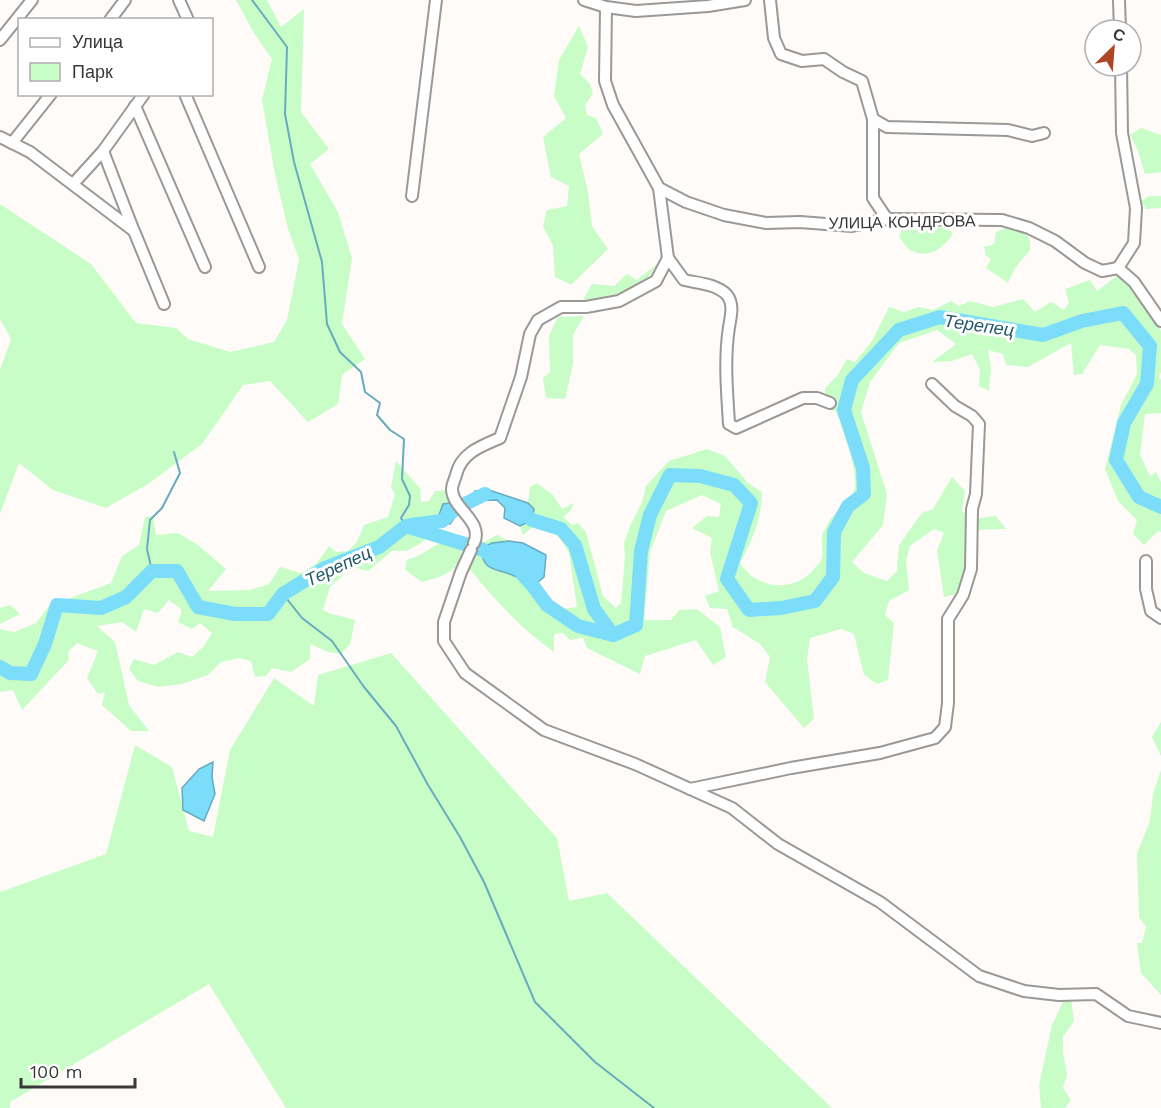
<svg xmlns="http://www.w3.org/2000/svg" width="1161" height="1108" font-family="'Work Sans',sans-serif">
	<rect width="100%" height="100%" fill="#fefbf9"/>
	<g fill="#c8fdc7">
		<path d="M236,0H267L281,27L304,9L301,112L329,149L310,164L338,212L352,258L342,324L365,359L342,375L338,404L308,422L270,381L243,385L202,444L148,484L106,508L53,490L19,463L0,514V370L11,339L0,319V204L91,264L136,323L176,328L188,339L230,352L274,342L287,320L299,259L288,229L275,174L262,100L272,59L254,33Z"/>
		<path d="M579,26L588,47L580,74L590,84L593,94L585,105L587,115L596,118L603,134L579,154L588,192L592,226L608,249L571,285L555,277L553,246L543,226L547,210L567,206L569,186L551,177L543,137L566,118L554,96L559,60Z"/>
		<path d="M1141,128L1161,135V172L1145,174L1138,151L1130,135Z"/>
		<path d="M1149,196H1161V208L1146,209L1141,201Z"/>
		<path d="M904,225L946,227L953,234C943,248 930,259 912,251C907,249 903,241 899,237Z"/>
		<path d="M1011,226L1024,231L1030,240V250L1015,268L1008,283L986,268L991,259L986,256L984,247L994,244L996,232Z"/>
		<path d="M657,264C644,292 610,296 583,300L592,284L614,286L627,274L637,280Z"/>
		<path d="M1118,275L1134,290L1161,331V372L1159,377L1161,380V413L1145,414L1140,455L1150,476L1156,472L1161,482V532L1158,531L1144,545L1133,534L1137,520L1118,501L1105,469L1121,405L1137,374L1136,355L1129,349L1100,345L1082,374L1074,375L1071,343L1028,367L1006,365L1003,354L988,350L991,368L989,391L979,386L980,370L972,354L952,361L932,362L956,344L937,330L899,343L870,382L861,412L887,494L883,525L852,562L864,573L887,581L897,571L899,545L922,513L933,509L952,477L965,491L962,511L973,519L996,516L1006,529L973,530L965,580L956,594L944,597L937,551L944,533L934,529L910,546L906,560L909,590L889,601L885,615L894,623L888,680L877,684L864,675L854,634L841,629L810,638L807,659L814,719L804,728L765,682L770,657L760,644L733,627L727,609L710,608L705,596L719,591L710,552L712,538L692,528L707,516L719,517L721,504L702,495L666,511L650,552L644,620H671L679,610L697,609L720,627L726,657L713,665L696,640L645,656L640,674L587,648L583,638L570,640L563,633L554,634V652C521,629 494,599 469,568C476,548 478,544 497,535L509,541L495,543L506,573L514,575L524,584L540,588L562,609L577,607L569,553L557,534L533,527L523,535L520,526L532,520L534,509L528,503L530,487L537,483L553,495L562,509L574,503L571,510L563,517L572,525L578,523L586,532L603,596L616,608L621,603L625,556L624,544L630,526L642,502L646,486L669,461L707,449L725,456L748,483L762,492C762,518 752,541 740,563C756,589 794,594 814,569C816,566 821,562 822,558C824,549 819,540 824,531C827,526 829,520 833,516C840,508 850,502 854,491C860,475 842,428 836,411L825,408V388L837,376L847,359L855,362L872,341L889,307L904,312L918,307L933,310L951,301L959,306L970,301L993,307L1023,299L1035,312L1051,302L1064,310L1069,303L1065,289L1090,280L1097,291Z"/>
		<path d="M584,316L573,335V364L565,399L546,398L543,378L550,372L549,336L558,317Z"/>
		<path d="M396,461L420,488L421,502L429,501L435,491L448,490L450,503L443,505L437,528L421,543L406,551H392L368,571L352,567L330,587L323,610C334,616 344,616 355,620L350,644L341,654L328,652L310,644V659L291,672L272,668L266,676L255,677L251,661L240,658L221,662L208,675L182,684L158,687L138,681L129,669L134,659L154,665L178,652L192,657L204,646L212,633L200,623L192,629L178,622L182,610L169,600L158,613L144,609L136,632L122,622L97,626L115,642L129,705L149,731H131L102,705L105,692L98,694L87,678L98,651L77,643L68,652L69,660L22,710L13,690L0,692V629L14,632L36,623L49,606L111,583L122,556L139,545L145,517L153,516L156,535L178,533L198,545L226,569L208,591L250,590L269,584L280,567L301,573L316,564L329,546L336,552L348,551L357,542L364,525L388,517L395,494L391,487Z"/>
		<path d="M454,534L464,538C460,571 451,574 422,582L405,570L407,560L420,555Z"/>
		<path d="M10,605L20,614L0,624V608Z"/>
		<path d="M391,653L557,838L569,901L607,893L832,1108H286L209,984L10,1102V1108H0V892L106,854L135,745L172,767L189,831L213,837L230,750L274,678L314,706L318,675Z"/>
		<path d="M1161,722V756L1152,737Z"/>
		<path d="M1161,770V995L1141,973L1137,943H1142L1146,927L1139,917L1137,853L1150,821L1153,794Z"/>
		<path d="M1071,999L1074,1021L1063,1037V1052L1067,1075L1063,1088L1071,1100L1065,1108H1041L1039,1085L1052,1025L1063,1002Z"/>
	</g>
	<g fill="#7bddf9" stroke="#67abbf" stroke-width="1.5">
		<path d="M489,490L528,503L534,509L532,520L520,526L504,518L505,508L497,500L469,501L475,491Z"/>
		<path d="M450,503L458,513L450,524L442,521L439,515L443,504Z"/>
		<path d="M509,541L523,543L546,555L544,577L533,586C519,584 522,578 512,575C496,568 483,572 481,549L492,543Z"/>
		<path d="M213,762L212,777L215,794L204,821L183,810L182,788L199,769Z"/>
	</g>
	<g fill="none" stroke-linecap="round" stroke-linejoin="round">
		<g stroke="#67abbf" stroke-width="2">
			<path d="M252,0L287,47L285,114L294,162L322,262L327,324L340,352L361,372L365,392L380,403L377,415L390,430L404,439L402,479L410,496L409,505L401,518L406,526"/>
			<path d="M152,571L147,549L150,520L162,508L180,473L174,452"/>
			<path d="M283,594L302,618L332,641L364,687L396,726L428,785L460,837L484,882L535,1002L595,1062L654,1108"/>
		</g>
		<g stroke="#7bddf9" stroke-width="14">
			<path d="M518,509L532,520L561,529L575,545L594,609L613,635"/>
			<path d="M411,525L442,521L455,509L485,494"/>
			<path d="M522,574L533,586L547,605L578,626L613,635L636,625L641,551L650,515L670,475L700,476L734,485L751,503L727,579L749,610L781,608L815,601L833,577L834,532L848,506L864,494L863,468L844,410L852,380L899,330L940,317L1043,335L1082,321L1123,313L1150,346L1147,384L1124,423L1116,460L1139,497L1161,507"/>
			<path d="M0,667L10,673L31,674L45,644L57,605L101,608L126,597L152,571H177L198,607L235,614H268L283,594L325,568L379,547L406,526L481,549L496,557"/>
		</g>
		<defs>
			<g id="minor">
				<path d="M179,0L188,20"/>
				<path d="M584,0L606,7L636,11L708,6L745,0"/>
				<path d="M770,0L774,38L781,54L802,61L824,59L843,72L862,81L873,119V198L887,219"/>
				<path d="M1119,0L1120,30"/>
				<path d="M110,20L125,0"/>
				<path d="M0,40L32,0"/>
				<path d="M185,94L259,267"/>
				<path d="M135,106L205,267"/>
				<path d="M873,119L887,127L1008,130L1032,136L1044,133"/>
				<path d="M0,137L30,152L134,231L164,304"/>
				<path d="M12,143L51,94"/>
				<path d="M103,151L133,229"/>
				<path d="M73,184L103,151L144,94"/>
				<path d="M659,188L686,202L724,215L766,223L800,222L852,226L887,219L1002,220L1029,228L1055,241L1085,263L1102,271L1118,268"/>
				<path d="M412,196L436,0"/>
				<path d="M668,258L684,280C697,283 717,284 727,295C734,304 731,316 729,327C724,361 727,390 729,424L736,428L803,398H817L830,403"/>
				<path d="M1118,268L1134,243L1136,208L1122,133L1121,66"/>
				<path d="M1118,268L1134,282L1161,321"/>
				<path d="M474,543C484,521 452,509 452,489C452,485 455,479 456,475C461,453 481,446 500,438L521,377L530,334L538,320L561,307H586L619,301L656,281L668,258L659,188L613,105L605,81L606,7"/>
				<path d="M471,550L461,572L444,622V641L465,673L544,730L635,764L732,808L778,844L880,902L979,976L1024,991L1059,995L1096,994L1128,1016L1161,1023"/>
				<path d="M1146,561V589L1151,611L1161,618"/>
				<path d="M690,789L791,768L880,753L935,738L945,727L948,703V619L963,595L971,569L972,509L976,494L979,424L972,416L955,406L932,384"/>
			</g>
		</defs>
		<use href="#minor" stroke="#9b9896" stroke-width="14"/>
		<use href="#minor" stroke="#fff" stroke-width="10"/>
	</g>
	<g text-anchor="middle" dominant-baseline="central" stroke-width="6" stroke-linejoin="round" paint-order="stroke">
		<g font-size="16" fill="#393737" stroke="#fff">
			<text transform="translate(902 222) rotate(-1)">УЛИЦА КОНДРОВА</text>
		</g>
		<g font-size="18" font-style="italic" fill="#235a69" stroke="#fff">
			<text transform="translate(979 325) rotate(8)">Терепец</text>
			<text transform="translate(338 566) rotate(-25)">Терепец</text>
		</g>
	</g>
	<rect x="18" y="18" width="195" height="78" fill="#ffffff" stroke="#b0afaf" stroke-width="1.5"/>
	<rect x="30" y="38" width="30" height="9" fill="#ffffff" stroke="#b0afaf" stroke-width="1.5"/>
	<text x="72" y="48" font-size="18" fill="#393737">Улица</text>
	<rect x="30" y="63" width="30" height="18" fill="#c8fdc7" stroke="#b0afaf" stroke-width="1.5"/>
	<text x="72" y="78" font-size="18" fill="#393737">Парк</text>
	<g transform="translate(1113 48) rotate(25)"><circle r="28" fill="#ffffff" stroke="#b0afaf" stroke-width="1.5"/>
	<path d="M0-4.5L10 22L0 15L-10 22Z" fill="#ae4626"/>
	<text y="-9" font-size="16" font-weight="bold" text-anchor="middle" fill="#393737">С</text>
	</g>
	<path d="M21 1078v9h114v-9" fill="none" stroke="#393737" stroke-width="3"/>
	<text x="30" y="1078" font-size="18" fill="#393737" stroke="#ffffff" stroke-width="4.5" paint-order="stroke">100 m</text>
</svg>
